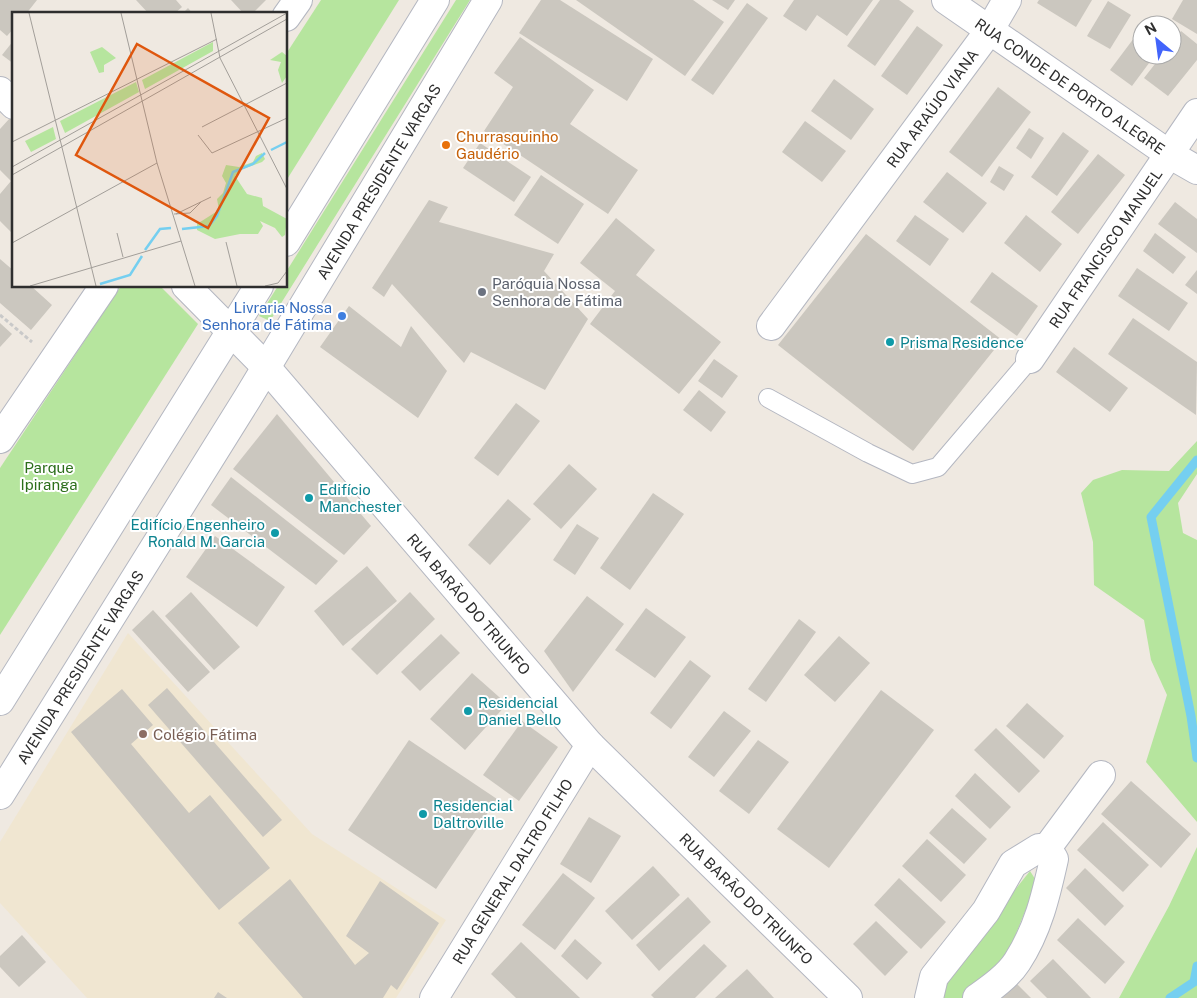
<svg xmlns="http://www.w3.org/2000/svg" width="1197" height="998" font-family="'Public Sans',sans-serif">
	<rect width="100%" height="100%" fill="#efe9e1"/>
	<path fill="#f0e6d1" d="M128,633L312,834L446,920L396,998H87L0,903V842Z"/>
	<g fill="#b6e59e">
		<path d="M321,0H399L286,181V54Z"/>
		<path d="M456,0H470L270,321L259,316L278,286H286V272Z"/>
		<path d="M121,286H160L198,324L0,635V468Z"/>
		<path d="M1197,441V474L1178,503L1183,533L1197,540V822L1146,762L1167,695L1151,660L1144,620L1094,585L1093,542L1081,493L1093,480L1122,470L1169,471Z"/>
		<path d="M1197,847V998H1119L1169,906Z"/>
		<path d="M1030,871L1037,882L1009,951L968,998H942L950,971Z"/>
	</g>
	<g fill="none" stroke-linecap="round" stroke-linejoin="round">
		<g stroke="#75cff0" stroke-width="9">
			<path d="M1197,460L1151,517L1191,716L1197,758"/>
			<path d="M1170,998L1194,982L1197,966"/>
		</g>
	</g>
	<g fill="#cbc7bf">
		<path d="M0,0H37L26,14H14V28L7,36L0,30Z"/>
		<path d="M136,0H176L182,7L174,14H149Z"/>
		<path d="M231,0H266L252,14H244Z"/>
		<path d="M541,0H560L653,59L627,101L519,33Z"/>
		<path d="M576,0H693L724,22L685,76Z"/>
		<path d="M712,0H735L728,10Z"/>
		<path d="M794,0H873L847,36L817,15L806,31L783,16Z"/>
		<path d="M880,0H899L914,11L875,66L847,46Z"/>
		<path d="M1039,0H1092L1076,27L1037,3Z"/>
		<path d="M1183,0H1197V34L1172,19Z"/>
		<path d="M1108,1L1131,15L1110,49L1087,36Z"/>
		<path d="M747,3L768,18L713,95L691,80Z"/>
		<path d="M188,8L193,14H182Z"/>
		<path d="M917,26L943,45L907,95L881,76Z"/>
		<path d="M1181,31L1197,44V60L1168,96L1144,78L1162,55H1172V43Z"/>
		<path d="M520,37L594,90L570,124L638,170L608,214L484,131L513,87L494,73Z"/>
		<path d="M1134,38L1142,43V55H1155L1132,86L1110,70Z"/>
		<path d="M14,40V64L2,55Z"/>
		<path d="M834,79L874,109L851,140L811,111Z"/>
		<path d="M998,87L1031,112L982,177L949,152Z"/>
		<path d="M10,118L14,122V235L0,221V194L11,181L0,170V129Z"/>
		<path d="M805,121L846,151L822,182L782,152Z"/>
		<path d="M1029,128L1044,138L1031,159L1016,148Z"/>
		<path d="M1063,132L1089,151L1057,196L1031,177Z"/>
		<path d="M480,143L531,177L514,202L463,168Z"/>
		<path d="M1098,154L1125,175L1078,234L1051,212Z"/>
		<path d="M999,166L1014,175L1004,191L990,182Z"/>
		<path d="M947,172L987,203L963,233L923,202Z"/>
		<path d="M541,175L584,204L558,244L514,215Z"/>
		<path d="M429,200L448,207L439,222L554,254L544,271L588,319L545,390L471,352L464,363L392,284L384,297L372,288Z"/>
		<path d="M1175,202L1197,219V253L1158,224Z"/>
		<path d="M915,215L949,239L930,266L896,241Z"/>
		<path d="M1026,215L1062,244L1040,272L1004,243Z"/>
		<path d="M616,218L655,250L636,275L721,342L679,394L590,324L615,291L580,263Z"/>
		<path d="M1155,233L1186,257L1173,274L1143,251Z"/>
		<path d="M866,234L1002,340L913,451L778,345Z"/>
		<path d="M0,259L14,271V286H31L52,305L31,330L0,303Z"/>
		<path d="M1137,268L1188,303L1169,331L1118,296Z"/>
		<path d="M1197,270V294L1185,285Z"/>
		<path d="M992,272L1038,306L1017,336L970,302Z"/>
		<path d="M349,306L401,347L411,326L447,371L418,418L320,347Z"/>
		<path d="M1133,318L1197,362L1196,415L1108,354Z"/>
		<path d="M0,323L12,334L0,347Z"/>
		<path d="M1074,347L1128,388L1110,412L1056,372Z"/>
		<path d="M714,359L738,376L722,398L698,381Z"/>
		<path d="M699,390L726,412L711,432L683,410Z"/>
		<path d="M516,403L540,421L498,476L474,458Z"/>
		<path d="M277,414L371,526L344,555L233,469Z"/>
		<path d="M569,464L597,489L561,529L533,504Z"/>
		<path d="M231,477L338,561L316,585L211,505Z"/>
		<path d="M653,493L684,514L630,590L600,568Z"/>
		<path d="M508,499L531,519L490,565L468,545Z"/>
		<path d="M577,524L599,538L575,575L553,560Z"/>
		<path d="M215,536L285,587L257,627L186,577Z"/>
		<path d="M367,566L397,601L343,646L314,611Z"/>
		<path d="M191,592L240,647L214,670L165,616Z"/>
		<path d="M410,592L435,619L377,675L351,649Z"/>
		<path d="M587,596L624,624L573,692L544,651Z"/>
		<path d="M646,608L686,637L655,678L615,650Z"/>
		<path d="M153,610L210,672L188,692L132,630Z"/>
		<path d="M799,619L816,632L766,702L748,689Z"/>
		<path d="M441,634L460,653L420,691L401,672Z"/>
		<path d="M839,636L870,663L835,702L804,675Z"/>
		<path d="M690,660L711,676L671,729L650,713Z"/>
		<path d="M472,673L507,704L465,750L430,719Z"/>
		<path d="M167,688L282,820L263,837L148,705Z"/>
		<path d="M122,689L153,725L131,744L189,813L210,795L270,868L219,910L71,732Z"/>
		<path d="M881,690L934,730L829,868L777,829Z"/>
		<path d="M1027,703L1064,736L1044,759L1006,726Z"/>
		<path d="M724,711L751,731L714,777L688,757Z"/>
		<path d="M522,721L558,747L519,801L483,775Z"/>
		<path d="M996,728L1040,771L1019,793L974,750Z"/>
		<path d="M409,740L497,799L436,889L348,830Z"/>
		<path d="M758,740L789,762L749,814L719,791Z"/>
		<path d="M975,773L1011,807L990,829L955,796Z"/>
		<path d="M1131,781L1191,834L1161,868L1101,814Z"/>
		<path d="M952,808L987,839L964,864L929,833Z"/>
		<path d="M589,817L621,836L591,883L560,864Z"/>
		<path d="M1103,822L1149,865L1123,892L1077,850Z"/>
		<path d="M927,839L966,875L941,902L902,866Z"/>
		<path d="M653,866L680,895L632,940L605,911Z"/>
		<path d="M1085,868L1124,906L1105,926L1066,888Z"/>
		<path d="M563,873L595,898L555,950L522,925Z"/>
		<path d="M899,878L946,922L921,949L874,905Z"/>
		<path d="M290,879L355,965L369,953L346,936L380,881L439,923L397,990L391,985L383,998H303L238,923Z"/>
		<path d="M688,897L711,922L659,971L636,945Z"/>
		<path d="M1078,918L1125,962L1105,984L1057,940Z"/>
		<path d="M876,921L908,952L885,976L853,944Z"/>
		<path d="M22,935L46,962L19,987L0,967V956Z"/>
		<path d="M575,939L602,963L587,980L561,956Z"/>
		<path d="M521,942L580,998H516L491,974Z"/>
		<path d="M704,944L727,966L695,998H654L651,995Z"/>
		<path d="M1053,959L1091,998H1047L1030,981Z"/>
		<path d="M747,969L774,998H715Z"/>
		<path d="M1012,979L1031,998H993Z"/>
		<path d="M218,992L227,998H214Z"/>
	</g>
	<g fill="none" stroke-linecap="round" stroke-linejoin="round">
		<defs>
			<path id="lane" d="M768,398L868,453L912,474L938,467L1030,359"/>
			<g id="street">
				<path id="s1" d="M946,0L1169,154L1197,170"/>
				<path d="M286,17L298,0"/>
				<path id="s2" d="M771,326L989,31L1007,0"/>
				<path id="s3" d="M1030,359L1197,113"/>
				<path d="M0,439L104,286"/>
				<path d="M1047,848L1101,775"/>
				<path id="s4" d="M434,998L590,745"/>
				<path d="M929,998L934,977L986,911L1013,864L1039,848H1047"/>
				<path d="M977,998C991,988 1008,976 1017,962C1038,930 1046,895 1054,859L1047,848"/>
			</g>
			<g id="secondary">
				<path d="M0,91L14,105"/>
				<path d="M286,242L435,0"/>
				<path id="s5" d="M186,286L266,367L590,745L848,998"/>
				<path d="M0,701L259,286"/>
				<path id="s6" d="M0,795L247,399L488,0"/>
			</g>
		</defs>
		<use href="#lane" stroke="#b4b7c1" stroke-width="20"/>
		<use href="#street" stroke="#b4b7c1" stroke-width="30"/>
		<use href="#secondary" stroke="#b4b7c1" stroke-width="30"/>
		<path stroke="#c9c9c9" stroke-width="3" stroke-dasharray="4 2.5" stroke-linecap="butt" d="M0,315L32,342"/>
		<use href="#lane" stroke="#fff" stroke-width="18"/>
		<use href="#street" stroke="#fff" stroke-width="28"/>
		<use href="#secondary" stroke="#fff" stroke-width="28"/>
	</g>
	<circle fill="#e8710a" stroke="#fff" stroke-width="2" cx="446" cy="145" r="5"/>
	<circle fill="#6b7280" stroke="#fff" stroke-width="2" cx="482" cy="292" r="5"/>
	<circle fill="#3f7fe0" stroke="#fff" stroke-width="2" cx="342" cy="316" r="5"/>
	<g fill="#0f9aa8" stroke="#fff" stroke-width="2">
		<circle cx="890" cy="342" r="5"/>
		<circle cx="309" cy="498" r="5"/>
		<circle cx="275" cy="533" r="5"/>
		<circle cx="468" cy="711" r="5"/>
		<circle cx="423" cy="814" r="5"/>
	</g>
	<circle fill="#8d6e63" stroke="#fff" stroke-width="2" cx="143" cy="734" r="5"/>
	<g text-anchor="middle" dominant-baseline="central" stroke-width="4" stroke-linejoin="round" paint-order="stroke">
		<g font-size="15" fill="#2e2e2e" stroke="#fff">
			<text stroke="none"><textPath href="#s1" startOffset="151">RUA CONDE DE PORTO ALEGRE</textPath></text>
			<text stroke="none"><textPath href="#s2" startOffset="271">RUA ARAÚJO VIANA</textPath></text>
			<text stroke="none"><textPath href="#s6" startOffset="721">AVENIDA PRESIDENTE VARGAS</textPath></text>
			<text stroke="none"><textPath href="#s3" startOffset="134">RUA FRANCISCO MANUEL</textPath></text>
			<text stroke="none"><textPath href="#s5" startOffset="426">RUA BARÃO DO TRIUNFO</textPath></text>
			<text stroke="none"><textPath href="#s6" startOffset="151">AVENIDA PRESIDENTE VARGAS</textPath></text>
			<text stroke="none"><textPath href="#s4" startOffset="149">RUA GENERAL DALTRO FILHO</textPath></text>
			<text stroke="none"><textPath href="#s5" startOffset="831">RUA BARÃO DO TRIUNFO</textPath></text>
		</g>
		<g font-size="15" fill="#c56008" stroke="#fff" text-anchor="start">
			<text x="456" y="136">Churrasquinho<tspan x="456" dy="17">Gaudério</tspan></text>
		</g>
		<g font-size="15" fill="#5b616d" stroke="#fff" text-anchor="start">
			<text x="492" y="283">Paróquia Nossa<tspan x="492" dy="17">Senhora de Fátima</tspan></text>
		</g>
		<g font-size="15" fill="#366cbe" stroke="#fff" text-anchor="end">
			<text x="332" y="307">Livraria Nossa<tspan x="332" dy="17">Senhora de Fátima</tspan></text>
		</g>
		<g font-size="15" fill="#0d838f" stroke="#fff" text-anchor="start">
			<text x="900" y="342">Prisma Residence</text>
			<text x="319" y="489">Edifício<tspan x="319" dy="17">Manchester</tspan></text>
			<text x="265" y="524" text-anchor="end">Edifício Engenheiro<tspan x="265" dy="17">Ronald M. Garcia</tspan></text>
			<text x="478" y="702">Residencial<tspan x="478" dy="17">Daniel Bello</tspan></text>
			<text x="433" y="805">Residencial<tspan x="433" dy="17">Daltroville</tspan></text>
		</g>
		<g font-size="15" fill="#2c6e1b" stroke="#fff">
			<text x="49" y="467">Parque<tspan x="49" dy="17">Ipiranga</tspan></text>
		</g>
		<g font-size="15" fill="#785e54" stroke="#fff" text-anchor="start">
			<text x="153" y="734">Colégio Fátima</text>
		</g>
	</g>
	<g transform="translate(12 12)">
		<rect width="275" height="275" fill="#efe9e1"/>
		<path d="M201,30V39L133,77L130,68ZM90,35L104,46L92,53V60L87,61L78,40ZM270,40L275,44V64L270,71L266,58L269,50L258,48ZM124,70L127,80L53,121L48,109ZM41,115L44,127L19,140L13,129ZM250,141L253,147L250,150L228,158L223,164L235,182L250,186L251,194L275,207L273,223L270,225L263,216L248,209L251,214L246,222H228L203,227L185,218V212L207,198L205,187L211,181L214,171L210,164L214,153L227,155L241,150L244,144Z" fill="#b6e59e"/>
		<path fill="none" stroke="#75cff0" stroke-width="2.5" d="M259,138L275,130M170,217L197,214L205,204L221,160L241,152L253,141M133,238L148,217L159,216M88,272L118,263L130,244"/>
		<path fill="none" stroke="#a29e99" stroke-width="1" d="M17,1L84,274M109,1L145,151L183,274M199,1L208,46L275,177M190,115L275,71M186,123L200,141L275,106M0,130L205,27M0,155L275,1M0,163L275,7M162,202L178,201L189,190M164,202L199,185M105,221L111,245M214,230L225,274M0,231L145,151M18,274L169,229M253,274L266,271L275,259"/>
		<path fill="#df570e" fill-opacity="0.15" stroke="#df570e" stroke-width="2.5" d="M125,32L257,106L196,216L64,143Z"/>
		<rect width="275" height="275" fill="none" stroke="#2e2e2e" stroke-width="2.5"/>
	</g>
	<g transform="translate(1157 40) rotate(331)"><circle r="24" fill="#ffffff" stroke="#ababab"/>
	<path d="M0-4L9 19L0 12L-9 19Z" fill="#4264fb"/>
	<text y="-8" font-size="14" font-weight="bold" text-anchor="middle" fill="#2e2e2e">N</text>
	</g>
</svg>
